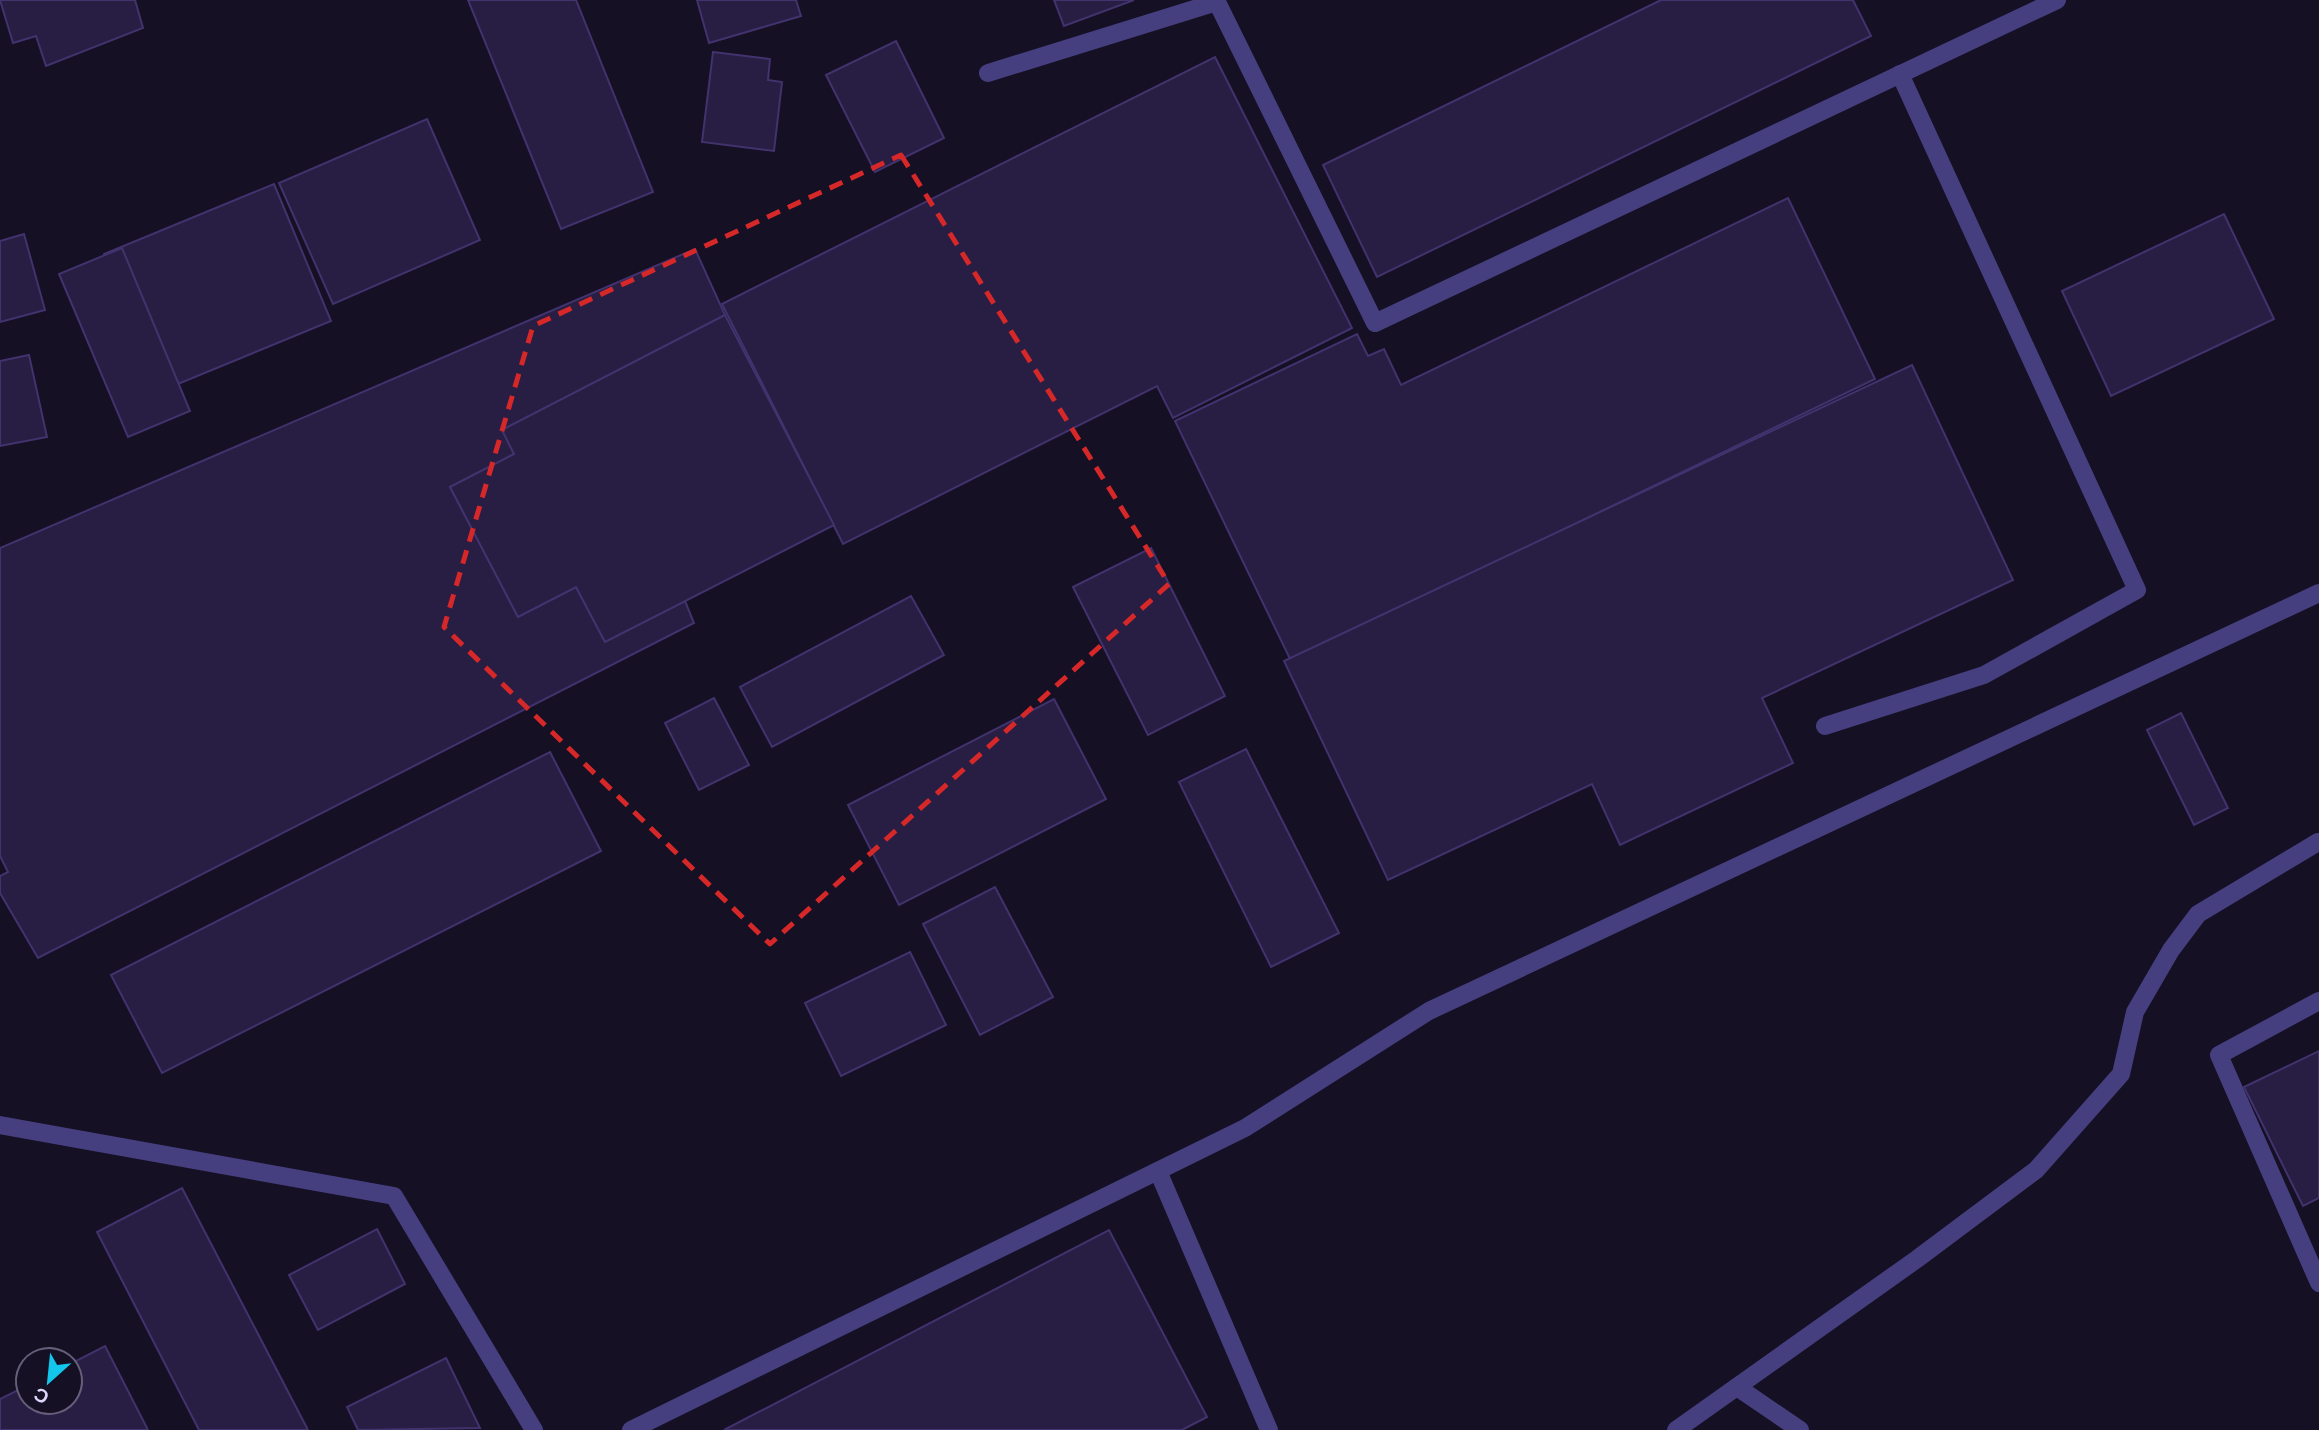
<svg xmlns="http://www.w3.org/2000/svg" width="2319" height="1430" font-family="Barlow,sans-serif">
	<rect width="100%" height="100%" fill="#151024"/>
	<g fill="#281e43" stroke="#42326d" stroke-width="2">
		<path d="M0,0H135L143,28L46,66L36,36L13,43Z"/>
		<path d="M468,0H576L653,192L561,229Z"/>
		<path d="M697,0H796L801,16L709,43Z"/>
		<path d="M1054,0H1134L1064,26Z"/>
		<path d="M1661,0H1853L1871,36L1377,277L1323,165Z"/>
		<path d="M896,41L944,138L875,172L826,75Z"/>
		<path d="M713,52L770,59L768,80L782,82L774,151L702,142Z"/>
		<path d="M1215,57L1352,328L1173,418L1157,386L843,544L722,304Z"/>
		<path d="M427,119L480,240L333,304L279,183Z"/>
		<path d="M274,184L331,321L161,391L104,254Z"/>
		<path d="M1788,198L1875,379L1291,661L1175,421L1357,334L1368,356L1384,349L1401,385Z"/>
		<path d="M2224,214L2274,319L2111,396L2062,291Z"/>
		<path d="M24,234L45,310L0,322V241Z"/>
		<path d="M122,248L190,411L128,437L59,274Z"/>
		<path d="M695,249L725,315L502,430L514,454L450,487L518,617L576,587L605,642L685,601L694,623L38,958L0,893V876L8,872L0,856V548Z"/>
		<path d="M725,315L834,525L605,642L576,587L518,617L450,487L514,454L502,430Z"/>
		<path d="M29,355L47,437L0,446V361Z"/>
		<path d="M1912,365L2013,580L1762,698L1793,763L1620,845L1592,784L1388,880L1284,661Z"/>
		<path d="M1151,548L1225,696L1148,735L1073,587Z"/>
		<path d="M911,596L944,655L772,747L740,687Z"/>
		<path d="M714,698L749,765L699,790L665,723Z"/>
		<path d="M1054,699L1106,799L899,905L848,805Z"/>
		<path d="M2181,713L2228,808L2194,825L2147,730Z"/>
		<path d="M1246,749L1339,933L1271,967L1179,782Z"/>
		<path d="M550,752L601,851L162,1073L111,975Z"/>
		<path d="M995,887L1053,997L980,1035L923,924Z"/>
		<path d="M910,952L946,1025L841,1076L805,1003Z"/>
		<path d="M2319,1051V1198L2303,1206L2244,1087Z"/>
		<path d="M182,1188L308,1430H199L97,1232Z"/>
		<path d="M377,1229L405,1284L318,1330L289,1275Z"/>
		<path d="M1109,1230L1207,1417L1182,1430H724Z"/>
		<path d="M105,1346L148,1430H0V1399L28,1385V1402H70V1364Z"/>
		<path d="M446,1358L480,1428L358,1430L347,1407Z"/>
	</g>
	<g fill="none" stroke-linecap="round" stroke-linejoin="round">
		<g stroke="#463f7f" stroke-width="18">
			<path d="M988,73L1217,2L1375,323L2057,0"/>
			<path d="M1825,726L1984,675L2137,590L1900,74"/>
			<path d="M2319,1001L2219,1055L2319,1283"/>
			<path d="M0,1125L394,1196L534,1430"/>
			<path d="M1158,1171L1269,1430"/>
			<path d="M1737,1387L1800,1430"/>
			<path d="M631,1430L1245,1128L1429,1011L2319,593"/>
			<path d="M1676,1430L1917,1259L2036,1170L2121,1074L2135,1012L2171,950L2198,914L2318,842"/>
		</g>
	</g>
	<path fill="none" stroke="#d62828" stroke-width="5" stroke-dasharray="14 9" stroke-linejoin="round" d="M901,155L1169,584L770,944L444,627L533,326Z"/>
	<g transform="translate(49 1381) rotate(207)"><circle r="33" fill="#151024" stroke="#655f7a" stroke-width="2"/>
	<path d="M0-5L12 26L0 18L-12 26Z" fill="#12c6ec"/>
	<text y="-10" font-size="19" font-weight="bold" text-anchor="middle" fill="#ddd6fc">С</text>
	</g>
</svg>
